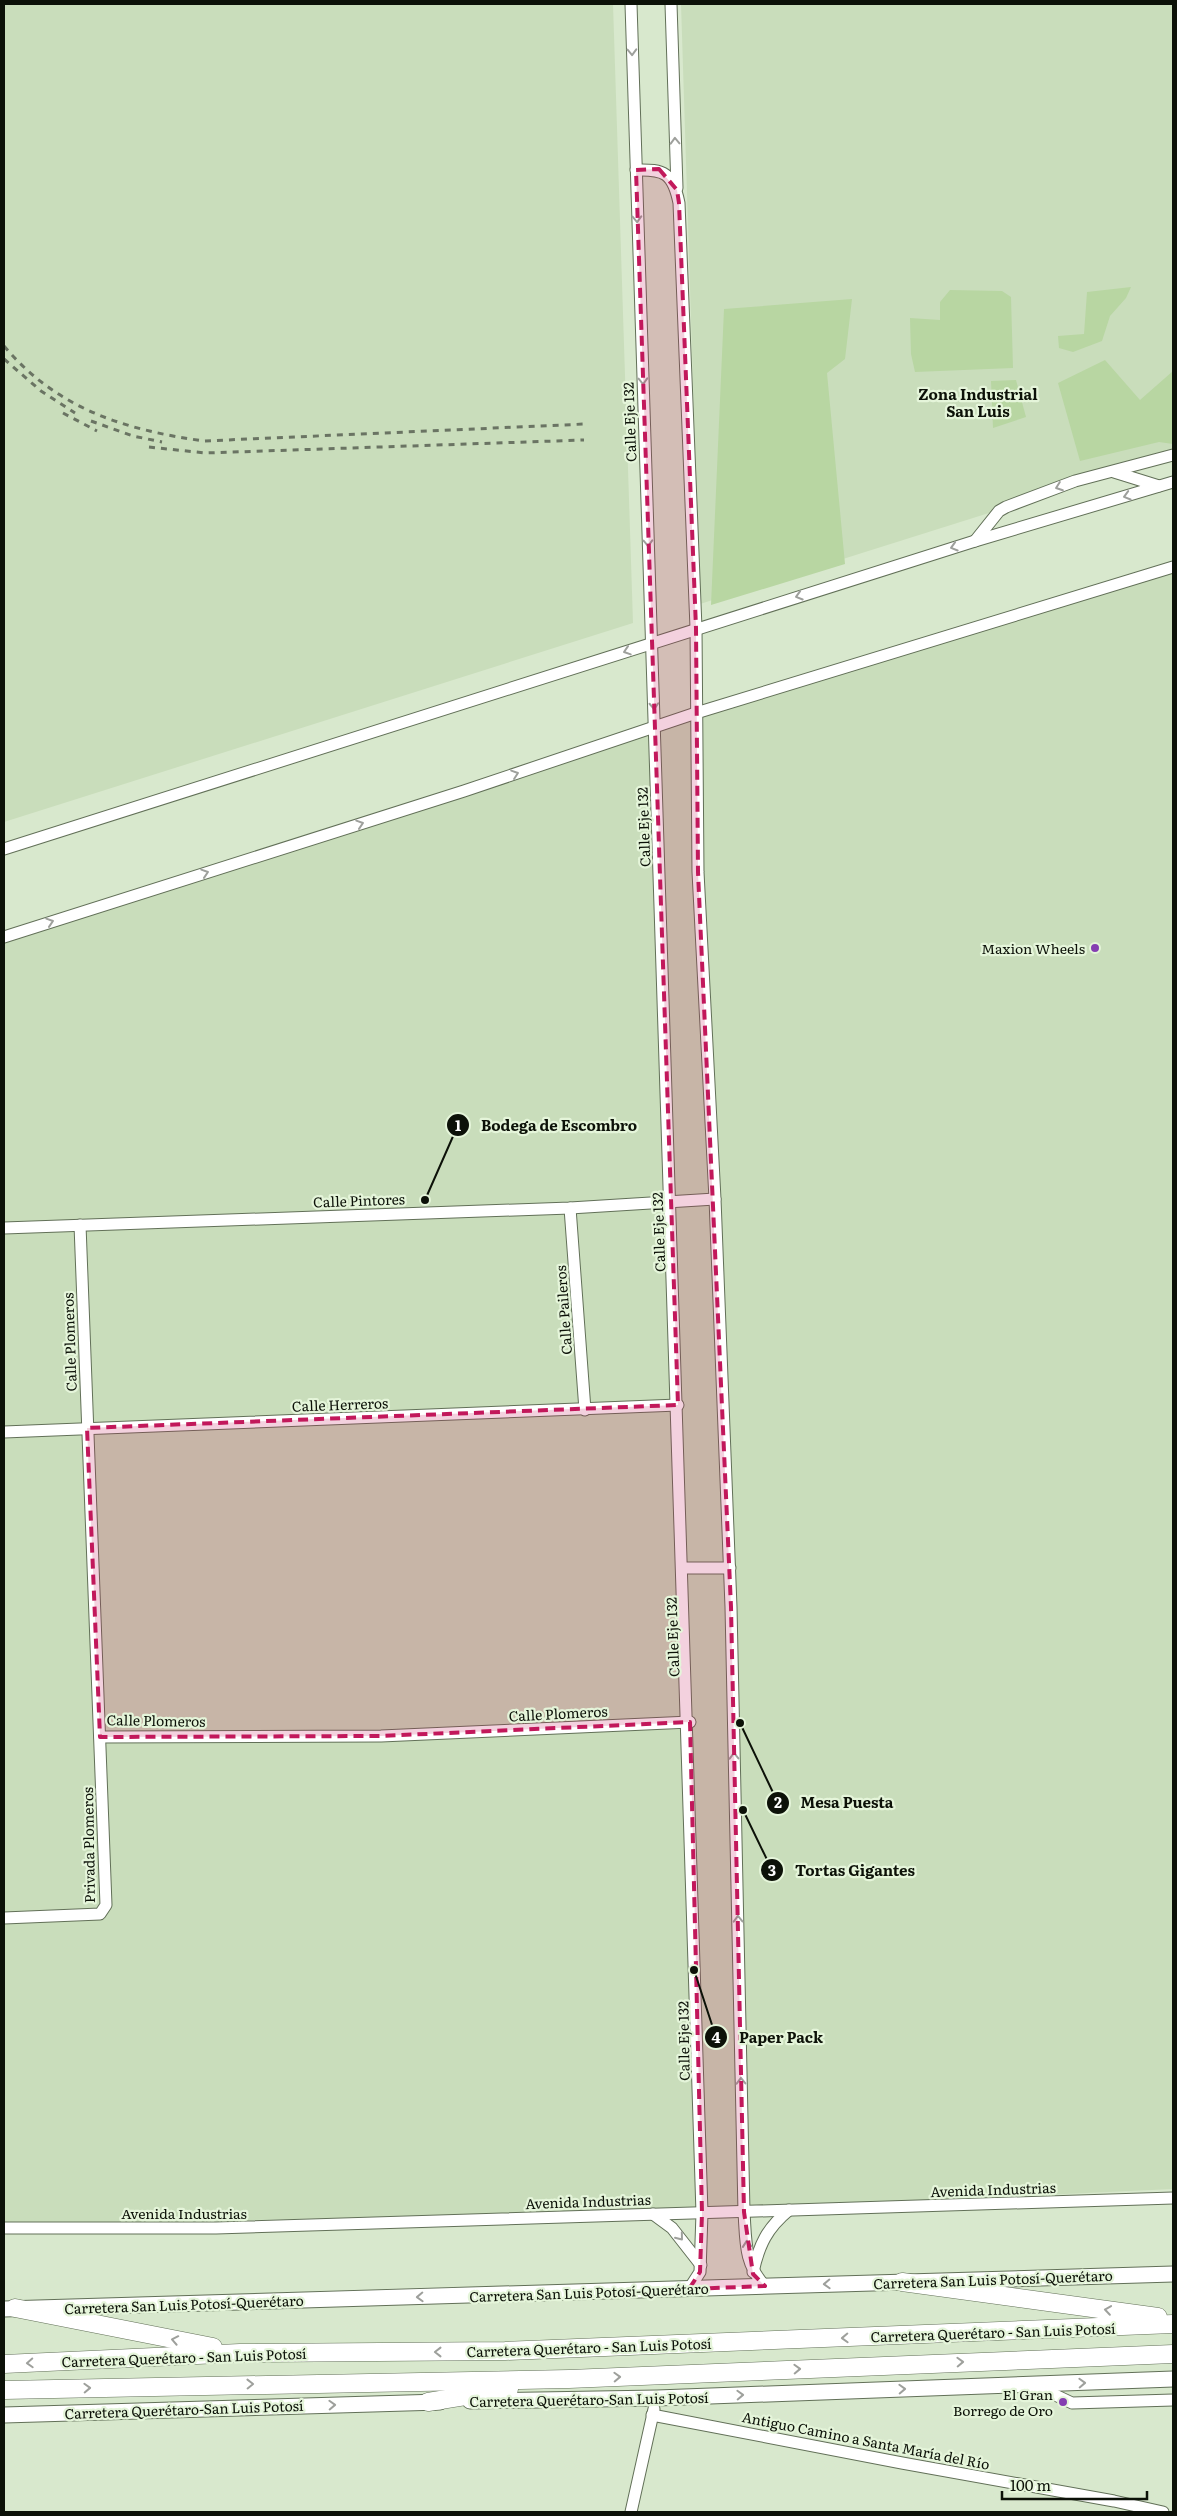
<svg xmlns="http://www.w3.org/2000/svg" width="1177" height="2516" font-family="Literata,serif">
	<rect width="100%" height="100%" fill="#d8e8cd"/>
	<g fill="#c9ddbb">
		<path d="M4,4H613L633,623L4,822Z"/>
		<path d="M681,4H1173V455L700,604Z"/>
		<path d="M1173,566V2189L768,2208L4,2226V937Z"/>
	</g>
	<g fill="#b8d6a2">
		<path d="M1131,287L1126,298L1110,316L1102,341L1073,352L1059,348L1058,336L1084,334L1087,292Z"/>
		<path d="M950,290L1002,291L1011,297L1013,368L915,372L911,354L910,318L940,320V302Z"/>
		<path d="M852,299L845,359L827,373L845,564L711,605L724,309Z"/>
		<path d="M1105,360L1140,400L1173,371V444L1159,442L1080,461L1058,383Z"/>
		<path d="M1016,380L1026,417L993,428L991,381Z"/>
	</g>
	<g fill="none" stroke-linecap="round" stroke-linejoin="round">
		<defs>
			<g id="minor">
				<path d="M631,4C653,740 684,1476 702,2213L700,2272L689,2289"/>
				<path d="M671,4L677,188"/>
				<path d="M636,170C664,169 673,173 679,203L696,628L698,872L715,1199L731,1607L744,2212C746,2241 744,2264 765,2286"/>
				<path d="M1114,472L1159,486"/>
				<path d="M975,541L999,511L1006,507L1075,481L1173,455"/>
				<path d="M4,849L975,541L1173,482"/>
				<path d="M4,937L464,791L696,713L1173,567"/>
				<path d="M570,1208L585,1410"/>
				<path d="M4,1228L570,1208L715,1199"/>
				<path d="M4,1432L678,1405"/>
				<path d="M684,1568H730"/>
				<path d="M100,1737L381,1736L690,1722"/>
				<path d="M4,1918L100,1914L106,1905L80,1225"/>
				<path d="M653,2214L672,2228L701,2265"/>
				<path d="M4,2228H216L1173,2198"/>
				<path d="M753,2272C759,2245 767,2228 789,2210"/>
				<path d="M1034,2385L1072,2403L1173,2400"/>
				<path d="M652,2415L902,2463L1114,2501L1163,2512"/>
				<path d="M631,2512L654,2409"/>
			</g>
			<g id="major">
				<path d="M4,2309L1173,2274"/>
				<path d="M470,2401L657,2398L1173,2379"/>
				<path d="M4,2415L440,2402"/>
			</g>
			<g id="highway">
				<path d="M902,2282L1158,2317"/>
				<path d="M15,2308L213,2347"/>
				<path d="M4,2364L240,2353L505,2351L1173,2324"/>
				<path d="M4,2390L569,2379L1173,2354"/>
				<path d="M428,2402L509,2389"/>
			</g>
		</defs>
		<use href="#minor" stroke="#627058" stroke-width="13"/>
		<use href="#major" stroke="#627058" stroke-width="17"/>
		<use href="#highway" stroke="#627058" stroke-width="19"/>
		<use href="#minor" stroke="#fff" stroke-width="11"/>
		<use href="#major" stroke="#fff" stroke-width="15"/>
		<use href="#highway" stroke="#fff" stroke-width="18"/>
		<g stroke="#6a7463" stroke-width="3" stroke-dasharray="6 6" stroke-linecap="butt">
			<path d="M4,346C57,409 125,430 204,441L585,424"/>
			<path d="M4,359L41,391L75,413"/>
			<path d="M63,413L97,431"/>
			<path d="M91,421L133,436L162,442"/>
			<path d="M149,447L205,453L584,440"/>
		</g>
	</g>
	<defs><path id="oneway-chevron" d="M-2-3.5L2.5 0L-2 3.5" fill="none" stroke-width="1.6" stroke-linecap="round" stroke-linejoin="round" transform="scale(1.25)"/></defs>
	<g stroke="#9ea09c">
		<use href="#oneway-chevron" transform="translate(632 52) rotate(88)"/>
		<use href="#oneway-chevron" transform="translate(675 141) rotate(-92)"/>
		<use href="#oneway-chevron" transform="translate(637 219) rotate(88)"/>
		<use href="#oneway-chevron" transform="translate(643 381) rotate(88)"/>
		<use href="#oneway-chevron" transform="translate(1059 487) rotate(160)"/>
		<use href="#oneway-chevron" transform="translate(1127 496) rotate(164)"/>
		<use href="#oneway-chevron" transform="translate(648 543) rotate(88)"/>
		<use href="#oneway-chevron" transform="translate(954 547) rotate(163)"/>
		<use href="#oneway-chevron" transform="translate(799 596) rotate(163)"/>
		<use href="#oneway-chevron" transform="translate(627 651) rotate(162)"/>
		<use href="#oneway-chevron" transform="translate(654 706) rotate(87)"/>
		<use href="#oneway-chevron" transform="translate(515 774) rotate(-19)"/>
		<use href="#oneway-chevron" transform="translate(360 824) rotate(-18)"/>
		<use href="#oneway-chevron" transform="translate(205 873) rotate(-18)"/>
		<use href="#oneway-chevron" transform="translate(50 922) rotate(-18)"/>
		<use href="#oneway-chevron" transform="translate(734 1756) rotate(-91)"/>
		<use href="#oneway-chevron" transform="translate(738 1919) rotate(-91)"/>
		<use href="#oneway-chevron" transform="translate(741 2081) rotate(-91)"/>
		<use href="#oneway-chevron" transform="translate(680 2237) rotate(51)"/>
		<use href="#oneway-chevron" transform="translate(747 2244) rotate(-95)"/>
		<use href="#oneway-chevron" transform="translate(827 2284) rotate(178)"/>
		<use href="#oneway-chevron" transform="translate(420 2297) rotate(178)"/>
		<use href="#oneway-chevron" transform="translate(1108 2310) rotate(-172)"/>
		<use href="#oneway-chevron" transform="translate(845 2338) rotate(178)"/>
		<use href="#oneway-chevron" transform="translate(175 2340) rotate(-169)"/>
		<use href="#oneway-chevron" transform="translate(438 2352) rotate(180)"/>
		<use href="#oneway-chevron" transform="translate(960 2362) rotate(-2)"/>
		<use href="#oneway-chevron" transform="translate(30 2363) rotate(177)"/>
		<use href="#oneway-chevron" transform="translate(797 2369) rotate(-2)"/>
		<use href="#oneway-chevron" transform="translate(617 2377) rotate(-2)"/>
		<use href="#oneway-chevron" transform="translate(1082 2383) rotate(-2)"/>
		<use href="#oneway-chevron" transform="translate(250 2384) rotate(-1)"/>
		<use href="#oneway-chevron" transform="translate(87 2388) rotate(-2)"/>
		<use href="#oneway-chevron" transform="translate(902 2389) rotate(-2)"/>
		<use href="#oneway-chevron" transform="translate(740 2395) rotate(-2)"/>
		<use href="#oneway-chevron" transform="translate(332 2405) rotate(-2)"/>
	</g>
	<path fill="#c2185b" fill-opacity="0.2" stroke="#c2185b" stroke-width="4" stroke-dasharray="10 6" stroke-linejoin="round" d="M659,169L677,190L679,203L696,628L698,872L731,1607L744,2212L753,2274L765,2286L689,2289L700,2272L702,2213L690,1722L381,1736L100,1737L87,1428L678,1405L636,170Z"/>
	<g fill="#853eb1" stroke="#e5f5da" stroke-width="2">
		<circle cx="1095" cy="948" r="5"/>
		<circle cx="1063" cy="2402" r="5"/>
	</g>
	<g text-anchor="middle" dominant-baseline="central" stroke-width="4.5" stroke-linejoin="round" paint-order="stroke">
		<g font-size="14" fill="#0c1108" stroke="#e5f5da">
			<text transform="translate(629 422) rotate(-92)">Calle Eje 132</text>
			<text transform="translate(643 827) rotate(-92)">Calle Eje 132</text>
			<text transform="translate(359 1200) rotate(-2)">Calle Pintores</text>
			<text transform="translate(658 1232) rotate(-92)">Calle Eje 132</text>
			<text transform="translate(563 1310) rotate(-94)">Calle Paileros</text>
			<text transform="translate(69 1342) rotate(-92)">Calle Plomeros</text>
			<text transform="translate(340 1404) rotate(-2)">Calle Herreros</text>
			<text transform="translate(672 1637) rotate(-92)">Calle Eje 132</text>
			<text transform="translate(558 1713) rotate(-3)">Calle Plomeros</text>
			<text transform="translate(156 1720) rotate(1)">Calle Plomeros</text>
			<text transform="translate(88 1845) rotate(-91)">Privada Plomeros</text>
			<text transform="translate(683 2041) rotate(-91)">Calle Eje 132</text>
			<text transform="translate(993 2189) rotate(-2)">Avenida Industrias</text>
			<text transform="translate(588 2201) rotate(-2)">Avenida Industrias</text>
			<text x="184" y="2213">Avenida Industrias</text>
			<text transform="translate(993 2279) rotate(-2)">Carretera San Luis Potosí-Querétaro</text>
			<text transform="translate(589 2292) rotate(-2)">Carretera San Luis Potosí-Querétaro</text>
			<text transform="translate(184 2304) rotate(-2)">Carretera San Luis Potosí-Querétaro</text>
			<text transform="translate(993 2332) rotate(-2)">Carretera Querétaro - San Luis Potosí</text>
			<text transform="translate(589 2347) rotate(-2)">Carretera Querétaro - San Luis Potosí</text>
			<text transform="translate(184 2357) rotate(-2)">Carretera Querétaro - San Luis Potosí</text>
			<text transform="translate(589 2399) rotate(-1)">Carretera Querétaro-San Luis Potosí</text>
			<text transform="translate(184 2409) rotate(-2)">Carretera Querétaro-San Luis Potosí</text>
			<text transform="translate(866 2440) rotate(11)">Antiguo Camino a Santa María del Río</text>
		</g>
		<g font-size="14" fill="#0c1108" stroke="#e5f5da" text-anchor="end">
			<text x="1085" y="948">Maxion Wheels</text>
			<text x="1053" y="2394">El Gran<tspan x="1053" dy="16">Borrego de Oro</tspan></text>
		</g>
		<g font-size="15" font-weight="bold" fill="#0c1108" stroke="#e5f5da">
			<text x="978" y="393">Zona Industrial<tspan x="978" dy="17">San Luis</tspan></text>
		</g>
	</g>
	<path fill="none" stroke="#0c1108" stroke-width="2" d="M425 1200L458 1125M740 1723L778 1803M743 1810L772 1870M694 1970L716 2037"/>
	<g fill="#0c1108" stroke="#e5f5da" stroke-width="2">
		<circle cx="425" cy="1200" r="5"/>
		<circle cx="740" cy="1723" r="5"/>
		<circle cx="743" cy="1810" r="5"/>
		<circle cx="694" cy="1970" r="5"/>
		<circle cx="458" cy="1125" r="12"/>
		<circle cx="778" cy="1803" r="12"/>
		<circle cx="772" cy="1870" r="12"/>
		<circle cx="716" cy="2037" r="12"/>
	</g>
	<g font-size="15" text-anchor="middle" font-weight="bold" fill="#fff">
		<text x="458" y="1131">1</text>
		<text x="778" y="1808">2</text>
		<text x="772" y="1876">3</text>
		<text x="716" y="2043">4</text>
	</g>
	<g font-size="15" text-anchor="middle" font-weight="bold" fill="#0c1108" stroke="#e5f5da" stroke-width="4.5" stroke-linejoin="round" paint-order="stroke">
		<text x="559" y="1131">Bodega de Escombro</text>
		<text x="847" y="1808">Mesa Puesta</text>
		<text x="855" y="1876">Tortas Gigantes</text>
		<text x="781" y="2043">Paper Pack</text>
	</g>
	<rect width="1177" height="2516" fill="none" stroke="#0c1108" stroke-width="10"/>
	<path d="M1002 2491v8h145v-8" fill="none" stroke="#0c1108" stroke-width="2.5"/>
	<text x="1010" y="2491" font-size="15" fill="#0c1108" stroke="#e5f5da" stroke-width="4" paint-order="stroke">100 m</text>
</svg>
